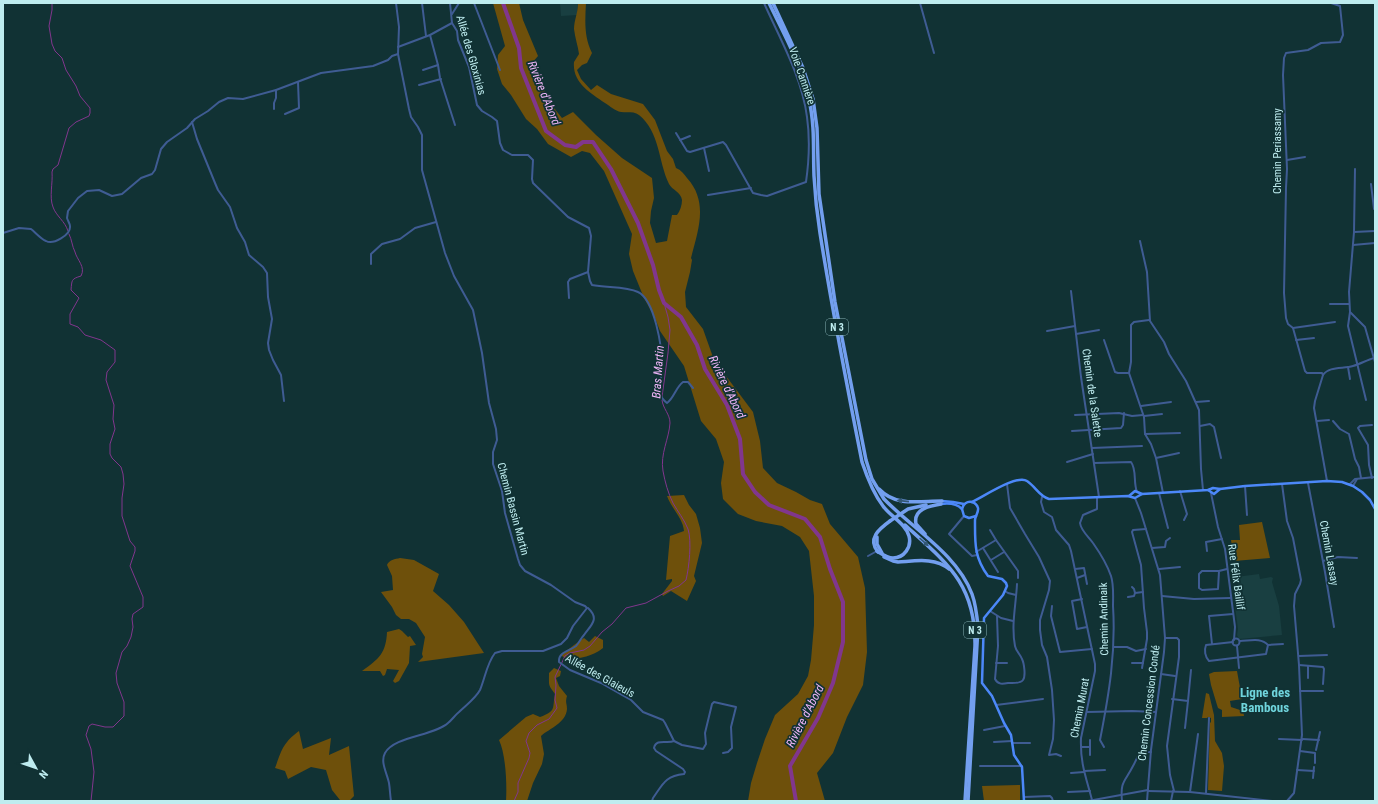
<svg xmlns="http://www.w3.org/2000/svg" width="1378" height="804" font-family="'Roboto Condensed',sans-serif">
	<rect width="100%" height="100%" fill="#113234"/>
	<g fill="#193f41">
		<path d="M560,3H578L577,15L561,16Z"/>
		<path d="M1259,574L1260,579L1271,577L1273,578L1272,582L1279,606L1282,635L1239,639L1237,635L1238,629L1234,599L1243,594L1241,587L1238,584L1236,577Z"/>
	</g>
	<g fill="#6e500b">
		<path d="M493,3H519L523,20L538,56L532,63L550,103L562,118L573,112L596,135L622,158L652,178L654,198L651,211L650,223L656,243L667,241L672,215H677C680,211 682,205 682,200C681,192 672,190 669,184C658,161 660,132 639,115C634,111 627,113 621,112C615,111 610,106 605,103C590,93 572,82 574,62L579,54C578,46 575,38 574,29C574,20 578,13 578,3H586C585,21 584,37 592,53L587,63L582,65L577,70L581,79L591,90L597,85L611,94L643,104L655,120L667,151L673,159L676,168C681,170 684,174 687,178C709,202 698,231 691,258L692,260L690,272L685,292L686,307L703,329L714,360L753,412L760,441L763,468L777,483L796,492L810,500L822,504L830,524L858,557L865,588L867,652L863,685L847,717L833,753L817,773L825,801H748L751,783L757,763L765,739L775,715L798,694L808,676L811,660L814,625V596L809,551L800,537L782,526L756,521L738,514L723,499L721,483L724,462L716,439L701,421L684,366L660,331L655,318L644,298L633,271L629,254L632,234L604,171L590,153L582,151L571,157L548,144L537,129L526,119L511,95L502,84L497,69L498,55L505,46Z"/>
		<path d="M684,495L689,505L696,514L700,528L702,543L694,576L696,581L687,601L671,591L663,596L662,594L672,581V579L666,580L670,536L684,531C683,518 671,508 667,496Z"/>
		<path d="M1262,522L1270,558L1234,561L1231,540H1240L1239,525Z"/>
		<path d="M400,558L414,560L439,574L433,591L449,605L464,622L484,653L418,662L423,657L422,654L425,637L416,623L409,619H401L396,615L392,607L381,592L393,590L392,576L387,565C389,560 395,559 400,558Z"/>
		<path d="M399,629L402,631L408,637L410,636L416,645L410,646L409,663L399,681L395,683L393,681L399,670L387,669L385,675L383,676L380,671H362C379,659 386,653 387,632Z"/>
		<path d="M595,636L603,640V648C592,657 581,657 568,661L561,655L574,645L584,638L589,642Z"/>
		<path d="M554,668L561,671L560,676L556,678L559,686L567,696C565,703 567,703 567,709C566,723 550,728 541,736L544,754L542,764L533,783L527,801H506C507,785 506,755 499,740L526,717L533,714L540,717C557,711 552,708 555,694C548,684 549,687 549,673Z"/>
		<path d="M1237,671L1242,699L1230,701L1231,707L1240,710H1243L1244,716L1222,717V710L1218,708L1217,705L1211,685L1209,674L1214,672Z"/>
		<path d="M1206,693L1209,694L1214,715L1215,741L1222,753L1224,766L1222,791L1208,790L1210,723L1211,722V718L1208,717L1207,718H1202Z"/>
		<path d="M299,731L303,749L331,738L329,755L349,746L354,796L349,801L340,800L332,790L326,770L311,767L288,779L285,771L275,768C282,749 283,743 299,731Z"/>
		<path d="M1020,785V801H984L982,786Z"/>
	</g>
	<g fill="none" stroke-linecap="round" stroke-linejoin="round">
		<g stroke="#81368d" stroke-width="1">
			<path d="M52,3V10L49,26L52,44L55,51L62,58L66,70L76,86L80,96L90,108V113L89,116L76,122L69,128L58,165L53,169L52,172C53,183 49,197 53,207C56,216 65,221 68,231"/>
			<path d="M69,234C72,240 72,246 75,252C77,260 86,267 81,276C71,279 72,280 71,290L79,298L70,314V324L78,327L85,335L101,340L115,350V362L107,372L106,380L114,405L113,419L115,429L110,444V454L112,458L121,467L123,474L124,484L122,498V516L130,541L135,547V551L130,566L143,597V607L133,614L132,619L133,627L131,637L127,646L122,652L116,673L117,683L124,702V716L113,727H105L92,724L89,726L86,735L91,749L94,772L91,801"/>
			<path d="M662,397L668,353L670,330L668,317L664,303"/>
			<path d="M514,801L518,792V783L529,758L530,753L526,741L529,733L537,725L549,719L557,708L555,700L556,685L555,677L565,656L570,653L584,650L590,646L602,632L612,624L626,608L646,603L668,591L679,586L686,580C689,568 692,541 688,529C684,519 678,512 673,503C668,493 665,482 663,471C660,454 669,439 670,423C670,414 663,409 662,400"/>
		</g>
		<path stroke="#81368d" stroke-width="4" d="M503,3L519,48L521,68L546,131L565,145L576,147L583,142H593L611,169L638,223L653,265L659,290L664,303L681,317L697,345L705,369L727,405L740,439L743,474L755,492L769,505L805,519L820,537L830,569L843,602V642L833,683L818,718L790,766L796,801"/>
		<g stroke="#3f5c93" stroke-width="2">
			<path d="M422,3L426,36"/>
			<path d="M450,3L452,23L457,31L458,40L469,67L477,105L482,111L492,117L497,121L500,143L503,150L512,155H528L533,160L532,179L533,183L568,217L589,228L591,236L588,272L570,279L568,282L569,298"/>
			<path d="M474,3L500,70"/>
			<path d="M920,3L934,53"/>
			<path d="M452,14L459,3"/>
			<path d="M430,35L438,65L440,78L455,125"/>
			<path d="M398,47L430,35L452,23"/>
			<path d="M423,70L438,65"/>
			<path d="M419,85L441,79"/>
			<path d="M274,109V103L276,98V90"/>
			<path d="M285,114L299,108L298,82"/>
			<path d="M192,122L197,139L215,183L218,190L230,207L237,228L245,242L249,255L263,267L267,273L268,297L272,319L268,343L269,350L273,360L281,375L284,401"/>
			<path d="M676,133L687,151L690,152L723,142L726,145L753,193L761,195L767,196L806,182C809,161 810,138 807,117C802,77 780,39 764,3"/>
			<path d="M680,140L690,136"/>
			<path d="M704,148L709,171"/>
			<path d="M1287,160L1305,157"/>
			<path d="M1355,169L1354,232L1349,292L1350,312L1365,327L1375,362"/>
			<path d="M1371,184L1374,209"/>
			<path d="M708,195L751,188"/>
			<path d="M1354,232L1375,231"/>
			<path d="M3,233L19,228L31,229C35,232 41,239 46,241C53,245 71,235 70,226C70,224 68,221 67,218L68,211L78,198L87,191L99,190L112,196L122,194L141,178L152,174L155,170L161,149L167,142L187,128L195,119L208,111L219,102L228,98L243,99L276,90L321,73L373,66L388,60L392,56L398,54"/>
			<path d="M1140,241L1147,272L1150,321L1164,342L1169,354L1186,381L1199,410L1201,469L1203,490"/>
			<path d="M1353,245L1375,243"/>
			<path d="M371,264V254L382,244L400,239L415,228L436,222"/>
			<path d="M588,272L590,281L592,285C606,288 626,286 638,292C655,300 662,348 662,365C663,374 658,384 660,393C661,397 663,400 667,403C674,398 676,387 683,382H688L693,388"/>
			<path d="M1071,291L1081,377L1099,497"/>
			<path d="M1330,304H1349"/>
			<path d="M1350,312L1348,326L1366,400"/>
			<path d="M1149,320L1134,322L1131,325V362L1129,373L1144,417L1145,434L1151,444L1156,458L1163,493"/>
			<path d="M1293,328L1335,322"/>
			<path d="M1047,331L1075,326"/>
			<path d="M1076,334L1099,330"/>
			<path d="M1104,340L1115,372L1118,373H1129"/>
			<path d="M1296,340L1314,338"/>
			<path d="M1348,367L1350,379"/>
			<path d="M1323,375L1322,373H1307L1305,371L1293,328L1288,324L1286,318L1284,293L1286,188L1287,169L1283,75L1284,58L1286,53L1308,50L1321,43L1340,42L1343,35L1340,6L1331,3"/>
			<path d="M1196,402L1209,401"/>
			<path d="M1141,406L1171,402"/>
			<path d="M1075,415L1119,413L1132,416L1143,415"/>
			<path d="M1144,416L1162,414"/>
			<path d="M1317,421L1329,420"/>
			<path d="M1333,421L1340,429L1349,434L1355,459L1359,467L1361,478"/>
			<path d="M1372,425L1360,426L1358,428L1368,445L1369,465L1372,478"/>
			<path d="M1200,426L1210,424L1214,427L1221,458"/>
			<path d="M1072,431L1121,428L1123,425L1124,413"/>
			<path d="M1145,434L1180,433"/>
			<path d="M1092,448L1142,446"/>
			<path d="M1156,458L1179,453"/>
			<path d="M1067,462L1093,454"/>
			<path d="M1094,463L1131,462C1137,470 1133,482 1137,492"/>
			<path d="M1327,481L1314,408L1315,401L1323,375C1329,366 1343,369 1353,366C1360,364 1367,360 1374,358"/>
			<path d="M1308,483L1325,572L1334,627"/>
			<path d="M1007,484L1010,508L1025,534L1039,557L1050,581L1049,590L1040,620V630L1042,645L1047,657L1052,690L1054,720L1053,739L1049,755L1056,754L1061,756"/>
			<path d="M1282,484L1287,521L1293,538L1301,580L1300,584L1295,594L1294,606L1299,665L1302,735L1294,793L1287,801"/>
			<path d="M1350,484L1355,479L1375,477"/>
			<path d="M1245,486L1247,515"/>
			<path d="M1353,486L1357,479"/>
			<path d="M1180,491L1187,514L1184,520"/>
			<path d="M1159,493L1168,528"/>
			<path d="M1211,493L1218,527L1225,549L1235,627L1234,640"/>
			<path d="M1042,497L1041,502L1044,512L1052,517L1056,530L1069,545L1071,551L1095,664V671L1081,738C1080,763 1086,777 1092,800"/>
			<path d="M1097,498V509L1083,515L1080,523C1081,531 1089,537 1093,543C1100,553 1107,564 1111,576C1114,585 1113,596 1113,606C1116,653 1109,694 1100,740L1104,747"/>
			<path d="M1135,498L1141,513L1160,575L1165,638L1164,652L1151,750L1147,801"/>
			<path d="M964,516L949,534L972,556L977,555"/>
			<path d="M990,530L996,540"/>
			<path d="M983,548L998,572"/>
			<path d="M1152,548L1165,547L1166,541L1170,538"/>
			<path d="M1207,551L1206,542L1222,539"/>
			<path d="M976,552L996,540L1018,571V578"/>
			<path d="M868,556L877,551"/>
			<path d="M991,560L1004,552"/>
			<path d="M1323,561L1338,557L1357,558"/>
			<path d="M1075,569L1084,568L1087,584"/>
			<path d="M1159,569L1180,567"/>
			<path d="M1219,571L1218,589L1202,590L1199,588V574L1202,571H1219L1227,569"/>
			<path d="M1077,578L1085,575"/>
			<path d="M1132,587L1134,589L1135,593L1143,592"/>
			<path d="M1005,591L1008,593L1016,595"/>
			<path d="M1162,596L1194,599L1230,598"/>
			<path d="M1128,597L1134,596L1135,593"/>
			<path d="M1082,599L1072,601L1077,629L1087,627"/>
			<path d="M1052,606L1051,616L1060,652L1092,649"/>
			<path d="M588,608C600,619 591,625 584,635C581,638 579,643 576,646C570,651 558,652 559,662L570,670L601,683L622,695L631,700L643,712L663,720L665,723L674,741C667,744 656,738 654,748L656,751L683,769L685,772L684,774C665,776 663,784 653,798L652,801"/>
			<path d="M990,611L1001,618L1013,621"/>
			<path d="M997,616L998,646L995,679C998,685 1003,684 1008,683C1013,683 1020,684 1023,680C1026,676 1024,663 1022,659C1020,654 1016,651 1015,646C1011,625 1016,605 1017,584"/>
			<path d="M1165,638H1177L1179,640V657L1167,746L1170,775L1174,791"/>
			<circle cx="1236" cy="642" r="3.5"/>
			<path d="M1240,641C1249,641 1261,637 1268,645"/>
			<path d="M1233,642L1206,645C1204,650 1205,657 1209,661L1266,654L1268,645"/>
			<path d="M1212,644L1209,616L1233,614"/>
			<path d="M1268,645L1283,644"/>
			<path d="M1237,646L1239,668"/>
			<path d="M1114,647H1127L1136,651L1146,649"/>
			<path d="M1299,656L1327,655"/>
			<path d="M996,663H1007"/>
			<path d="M1132,663H1143"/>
			<path d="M1299,665L1323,667L1324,669L1323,684"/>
			<path d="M1142,668L1147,639V632L1144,608L1141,565L1132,532L1133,530L1146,529"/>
			<path d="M1161,674L1175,676"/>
			<path d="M1308,678V666"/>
			<path d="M1300,691H1323"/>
			<path d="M1172,699L1188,701L1185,728"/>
			<path d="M1188,701L1191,670"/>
			<path d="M996,705L1043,699"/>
			<path d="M1087,712L1132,711L1156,712"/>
			<path d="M984,730L1005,726"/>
			<path d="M1279,739L1302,740"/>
			<path d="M1302,739L1319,740"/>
			<path d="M674,741L682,745L703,749L706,744L705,733L712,704L714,702L736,707L731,727L732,748L728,752L723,753"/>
			<path d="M994,742L1012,741"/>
			<path d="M1012,743H1030"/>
			<path d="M1081,747H1090"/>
			<path d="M1316,750L1320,732"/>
			<path d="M1300,751L1315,753V763"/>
			<path d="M1090,755V740"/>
			<path d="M980,766H1022"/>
			<path d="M1297,770L1314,771"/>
			<path d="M1084,771L1105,770"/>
			<path d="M1071,773L1084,772"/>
			<path d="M1313,778L1314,767"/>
			<path d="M1148,791L1190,792L1198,734"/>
			<path d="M1068,792L1090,791"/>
			<path d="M1190,792L1272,801"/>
			<path d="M1206,793L1209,718"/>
			<path d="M1024,797L1050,796L1052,798L1053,801"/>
			<path d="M391,801C390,795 390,789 389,783C387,773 380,762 385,753C394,736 434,736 448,723C452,720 455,715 459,712C466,705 475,699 480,690C485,678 487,663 495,653L502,651H543L561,644L567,638L573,626L587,608L585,606L575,602L551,585L525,571L520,565L518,559L505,513L502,491L493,464V452L497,440L496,429L489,403L482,353L473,310L454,276L445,253L422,170V135L418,127L411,117L409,109L398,54L399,27L396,3"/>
			<path d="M1088,801L1148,790"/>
			<path d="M1122,801C1120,781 1125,782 1133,766C1136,761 1137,756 1141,752H1151"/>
			<path d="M1171,801L1173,791"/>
		</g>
		<g stroke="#4c88f9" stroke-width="2.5">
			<path d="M1208,490L1214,494L1220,489L1245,486L1327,481L1342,482L1353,486L1362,492L1370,500L1375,509"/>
			<path d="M1129,496L1135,491L1142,494L1208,490L1213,488L1220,489"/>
			<path d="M942,501L953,502L964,504"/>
			<path d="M972,502C975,503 977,504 978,508C979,512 975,516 975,520C975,543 974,557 988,576L1002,579L1006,583L1007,586L1003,595L984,618L982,683L992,696L1004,723L1011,735L1014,755L1022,767L1024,801"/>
			<path d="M941,504C948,503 956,503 962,509"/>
			<path d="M976,516L969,518L964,516L962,509C963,504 967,501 972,502C983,497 1017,474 1027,481C1036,487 1039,496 1049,499L1128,496L1135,498L1142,494"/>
		</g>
		<g stroke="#739fef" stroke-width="3.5">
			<path d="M769,3C784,34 802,66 809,100C815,125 813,150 814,176C815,195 817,214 820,233C832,309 847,386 862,462C867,477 873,493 883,506C890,516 906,524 909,536C912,547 904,558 893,558C887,558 882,554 877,551"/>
			<path d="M773,3L803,68L813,99L817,128L819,194L835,302L866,460L872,479L884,499C913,529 957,554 972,594C976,605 977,616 978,627L968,801"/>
			<path d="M879,489C896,507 919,501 942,501"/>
			<path d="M905,525C947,563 976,584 975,646L965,801"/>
			<path d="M925,534L916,524C913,509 929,506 941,504"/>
			<path d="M877,537V544L882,553"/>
			<path d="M878,552C867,539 879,529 890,521"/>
			<path d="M884,557L893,561L898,562C915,561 935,557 949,569"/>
		</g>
		<path stroke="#739fef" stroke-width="3.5" d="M890,521L908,509L926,505"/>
	</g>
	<defs><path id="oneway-solid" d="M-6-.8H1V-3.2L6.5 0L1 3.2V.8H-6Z"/></defs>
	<g fill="#335875">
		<use href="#oneway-solid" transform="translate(903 501) rotate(-174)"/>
		<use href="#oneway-solid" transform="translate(924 542) rotate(42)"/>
	</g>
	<g text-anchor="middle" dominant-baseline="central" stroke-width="3.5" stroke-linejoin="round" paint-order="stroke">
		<g fill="#113234" stroke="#8ab4b7" stroke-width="1">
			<rect x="826" y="319" width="22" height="16" rx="3"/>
			<rect x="964" y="622" width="22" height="16" rx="3"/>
		</g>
		<g font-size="10" font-weight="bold" fill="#beecef">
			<text x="837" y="327">N 3</text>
			<text x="975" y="630">N 3</text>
		</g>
		<g font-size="11" fill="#beecef" stroke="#113234">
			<text transform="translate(471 55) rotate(74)">Allée des Gloxinias</text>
			<text transform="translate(802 76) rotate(71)">Voie Cannière</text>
			<text transform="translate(1277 151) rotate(-90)">Chemin Periassamy</text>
			<text transform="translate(1092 393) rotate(82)">Chemin de la Salette</text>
			<text transform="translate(513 509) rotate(75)">Chemin Bassin Martin</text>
			<text transform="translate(1329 553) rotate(80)">Chemin Lassay</text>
			<text transform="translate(1236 577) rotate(82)">Rue Félix Baillif</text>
			<text transform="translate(1104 619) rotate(-91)">Chemin Andinaik</text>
			<text transform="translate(600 676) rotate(29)">Allée des Glaieuls</text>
			<text transform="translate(1149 703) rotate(-83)">Chemin Concession Condé</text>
			<text transform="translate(1080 708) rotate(-79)">Chemin Murat</text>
		</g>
		<g font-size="12" font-style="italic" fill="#efb5f8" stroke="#113234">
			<text transform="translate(544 93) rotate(68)">Rivière d'Abord</text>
			<text transform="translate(658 372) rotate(-86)">Bras Martin</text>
			<text transform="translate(727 387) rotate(64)">Rivière d'Abord</text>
			<text transform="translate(805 716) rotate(-63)">Rivière d'Abord</text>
		</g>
		<g font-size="13" font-weight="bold" fill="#6fd4dc" stroke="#113234">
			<text x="1265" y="692">Ligne des<tspan x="1265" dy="15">Bambous</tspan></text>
		</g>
	</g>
	<rect width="1378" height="804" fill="none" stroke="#beecef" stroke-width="8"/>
	<g transform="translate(36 768) rotate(130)" stroke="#113234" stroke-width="3" paint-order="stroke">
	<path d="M0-3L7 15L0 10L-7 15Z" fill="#beecef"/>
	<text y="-6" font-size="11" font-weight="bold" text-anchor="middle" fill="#beecef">N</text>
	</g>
</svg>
